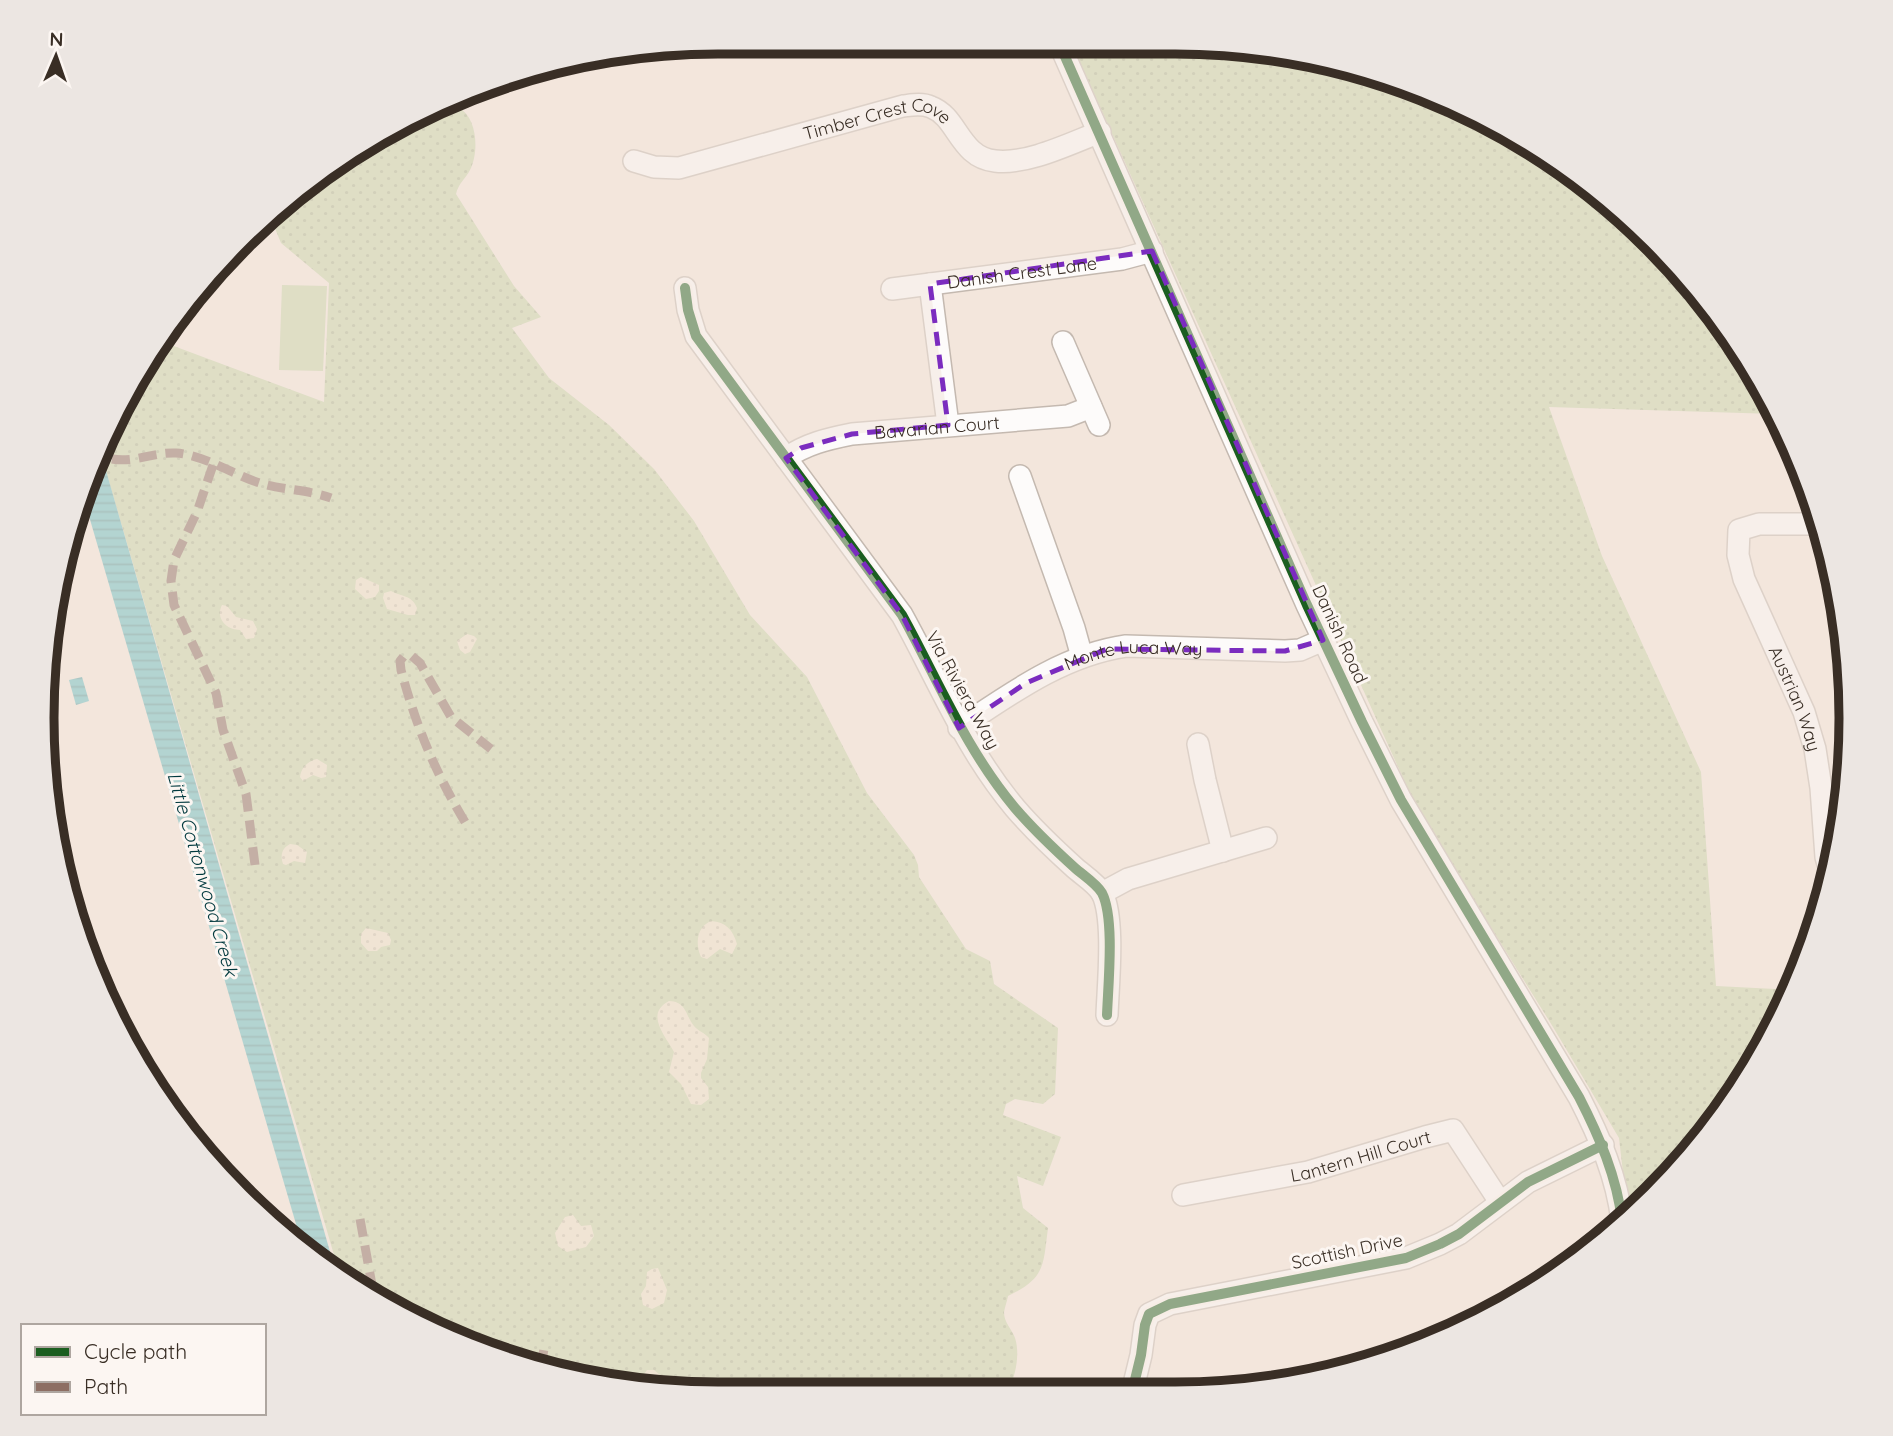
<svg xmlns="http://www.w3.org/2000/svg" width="1893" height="1436" font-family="Quicksand,sans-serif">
	<defs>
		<pattern id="grass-dots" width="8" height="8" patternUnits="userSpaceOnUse" patternTransform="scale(1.75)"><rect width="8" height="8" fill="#c7d4a9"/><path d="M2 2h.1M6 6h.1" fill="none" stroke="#acb691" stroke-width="1.8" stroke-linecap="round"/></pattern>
		<pattern id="sand-dots" width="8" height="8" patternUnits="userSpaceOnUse" patternTransform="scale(1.75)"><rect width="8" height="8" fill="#eee3ca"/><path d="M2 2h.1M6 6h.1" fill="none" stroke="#cdc3ad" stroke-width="1.8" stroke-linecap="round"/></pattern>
		<pattern id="water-rules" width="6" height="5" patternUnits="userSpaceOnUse" patternTransform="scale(1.75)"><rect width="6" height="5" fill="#67bec3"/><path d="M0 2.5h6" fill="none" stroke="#569b9e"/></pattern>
	</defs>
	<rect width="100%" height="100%" fill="#f3e6dc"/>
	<g fill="url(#grass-dots)">
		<path d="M1071,43H1219L1350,65L1551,156L1653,240L1737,342L1775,414L1549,407L1602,556L1701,772L1716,986L1792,990L1737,1093L1653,1196L1628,1216L1619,1138L1553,1027L1417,809Z"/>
		<path d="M447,105C451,106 455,105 458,107C478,118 479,152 470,170C466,178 458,184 456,194L514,286L541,317L512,328L549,378L609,425L654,469L694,521L750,615L807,677L867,793L914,855L918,865L919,877L966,949L990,961L994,984L1058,1028L1055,1094L1043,1104L1015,1099L1006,1104L1003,1115L1061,1137L1043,1186L1017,1176L1023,1208L1048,1228C1043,1265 1046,1278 1008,1296C1007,1301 1005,1307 1004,1312C1004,1323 1012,1329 1015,1338C1020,1353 1016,1375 1009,1388H629L500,1358L341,1279L108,478L91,480L112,419L163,342L324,402L329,283L281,243L272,221L380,133Z"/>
	</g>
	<g fill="url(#sand-dots)">
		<path d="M361,577L379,585V591L375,597L366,599L355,589L356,580Z"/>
		<path d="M391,591C402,597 412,595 417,608L415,615H408L387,609L383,598L384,593Z"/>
		<path d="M222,605L227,606L236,617L253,621L257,629L254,638L246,639L240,630C227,630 215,619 222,605Z"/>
		<path d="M467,634L474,636L477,639L470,652L465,654L460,650L457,641Z"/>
		<path d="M317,759L327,765L326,777L321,778L313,775L303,781L300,777C301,768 308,761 317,759Z"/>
		<path d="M290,844L297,845L307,852L305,863L294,861L286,865L283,864C280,855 282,848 290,844Z"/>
		<path d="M711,921C726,922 733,930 737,944L732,954L720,949L707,959L701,957C695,943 697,927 711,921Z"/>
		<path d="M366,928L388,933L391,940L390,945L381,947L377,951H368L361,943V934Z"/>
		<path d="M669,1001C687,1002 685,1015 694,1026C698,1031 705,1033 709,1038L707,1059L701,1073V1078L708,1087L709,1099L701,1105L691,1104L681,1084L669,1072L674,1052C666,1036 644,1014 669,1001Z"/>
		<path d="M573,1215L581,1226L591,1225L594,1236L586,1247L567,1252L558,1246L555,1233L565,1217Z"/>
		<path d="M658,1268L667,1290L664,1303L652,1309L643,1305L641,1294L646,1286L647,1272L652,1269Z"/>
		<path d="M647,1370H654L660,1375L661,1381L657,1388L625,1387L629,1378H641Z"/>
	</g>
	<path fill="#c7d4a9" d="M282,285L327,286L323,371L279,370Z"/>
	<g fill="url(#water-rules)">
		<path d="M95,467H105L337,1276L303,1248L84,499Z"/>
		<path d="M82,677L89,701L76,705L69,680Z"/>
	</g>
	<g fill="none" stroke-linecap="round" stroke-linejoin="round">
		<defs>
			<g id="minor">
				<path d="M1059,43L1307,605L1362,722L1401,800L1579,1097C1599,1136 1617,1177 1622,1221"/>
				<path id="s1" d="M634,161L654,167L679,168L903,106C912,105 922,103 931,107C958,117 959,157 995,161C1027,165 1071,143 1100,132"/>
				<path d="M930,284L948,425"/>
				<path d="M685,288L688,310L696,336L902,615C939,682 965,748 1015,808C1033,829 1054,849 1075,868C1083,875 1097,884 1102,893C1115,918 1108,986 1107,1015"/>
				<path id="s2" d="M892,289L1122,259L1152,251"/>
				<path d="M1063,342L1099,425"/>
				<path id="s3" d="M786,458C806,444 827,439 852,434L1068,416L1091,407"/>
				<path d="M1020,476L1074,628L1082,657"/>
				<path id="s4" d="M1819,524H1759L1739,530L1738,555L1744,579L1804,712L1815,749L1821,788L1826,857L1831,874"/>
				<path id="s5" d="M959,728C1010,694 1063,655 1126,646L1285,651L1300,650L1323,640"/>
				<path d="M1198,744L1205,780L1223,851"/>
				<path d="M1102,893L1128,879L1266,838"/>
				<path id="s6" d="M1183,1195L1308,1172L1425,1137L1453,1130L1500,1202"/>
				<path d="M1133,1388L1141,1355L1145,1325L1149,1314L1170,1304L1406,1258L1440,1244L1459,1234L1528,1182L1603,1145"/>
			</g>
		</defs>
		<use href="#minor" stroke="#c4b9b0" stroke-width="24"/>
		<path stroke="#d9d4d1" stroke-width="3.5" stroke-dasharray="5 5" stroke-linecap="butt" d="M98,459H112"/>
		<use href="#minor" stroke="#fdfbfa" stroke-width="21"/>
		<g stroke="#8d6e63" stroke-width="9" stroke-dasharray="18 9" stroke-linecap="butt">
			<path d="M112,459C134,463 154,452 176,453C205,455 235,476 263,484C285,490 309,490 331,498"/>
			<path d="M213,465L197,512L174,560L171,581L174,605L216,693L223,730L246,794L255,865"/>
			<path d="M465,822C435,772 416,726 401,670L400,661L404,656H412L420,663L451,717L491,749"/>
			<path d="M360,1219L374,1296"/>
			<path d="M541,1368L545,1342"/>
		</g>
		<defs>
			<g id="cycleway">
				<path d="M1059,43L1307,605L1362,722L1401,800L1579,1097C1599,1136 1617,1177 1622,1221"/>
				<path d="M685,288L688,310L696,336L902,615C939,682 965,748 1015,808C1033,829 1054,849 1075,868C1083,875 1097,884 1102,893C1115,918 1108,986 1107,1015"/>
				<path d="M1133,1388L1141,1355L1145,1325L1149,1314L1170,1304L1406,1258L1440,1244L1459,1234L1528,1182L1603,1145"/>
			</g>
		</defs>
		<use href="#cycleway" stroke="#fcf6f2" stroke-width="15"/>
		<use href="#cycleway" stroke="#1b5e20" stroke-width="10"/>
	</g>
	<path d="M0 0H1893V1436H0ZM1152,251L1323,640L1285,651L1107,649L1026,683L959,728L902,615L786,458L801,448L852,434L948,425L930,284Z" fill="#f3e6dc" fill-opacity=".55" fill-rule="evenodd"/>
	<path fill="none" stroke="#7b2cbf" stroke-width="5" stroke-dasharray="14 9" stroke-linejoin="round" d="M1152,251L1323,640L1285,651L1107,649L1026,683L959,728L902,615L786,458L801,448L852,434L948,425L930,284Z"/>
	<g text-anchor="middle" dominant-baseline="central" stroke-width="6" stroke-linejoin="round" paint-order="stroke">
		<g font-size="18" fill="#392e25" stroke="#fcf6f2">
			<text stroke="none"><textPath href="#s1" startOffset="252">Timber Crest Cove</textPath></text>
			<text stroke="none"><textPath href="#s2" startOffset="131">Danish Crest Lane</textPath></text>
			<text stroke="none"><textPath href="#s3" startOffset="156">Bavarian Court</textPath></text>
			<text transform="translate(1340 634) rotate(65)">Danish Road</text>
			<text stroke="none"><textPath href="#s5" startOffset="194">Monte Luca Way</textPath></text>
			<text transform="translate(963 690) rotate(61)">Via Riviera Way</text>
			<text stroke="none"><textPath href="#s4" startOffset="261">Austrian Way</textPath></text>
			<text stroke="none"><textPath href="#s6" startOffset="182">Lantern Hill Court</textPath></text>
			<text transform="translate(1347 1251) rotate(-12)">Scottish Drive</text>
		</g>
		<g font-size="19" font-style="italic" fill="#00393e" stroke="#fcf6f2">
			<text transform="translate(203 874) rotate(74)">Little Cottonwood Creek</text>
		</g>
	</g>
	<path d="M0 0H1893V1436H0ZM718 54H1175A664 664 0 0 1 1839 718V718A664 664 0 0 1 1175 1382H718A664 664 0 0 1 54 718V718A664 664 0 0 1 718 54Z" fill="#ece6e2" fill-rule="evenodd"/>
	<path fill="none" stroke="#392e25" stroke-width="9" d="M718 54H1175A664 664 0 0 1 1839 718V718A664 664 0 0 1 1175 1382H718A664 664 0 0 1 54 718V718A664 664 0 0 1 718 54Z"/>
	<rect x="21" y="1324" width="245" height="91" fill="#fcf6f2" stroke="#aea6a0" stroke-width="2"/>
	<rect x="35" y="1347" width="35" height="10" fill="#1b5e20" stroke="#aea6a0" stroke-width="2"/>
	<text x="84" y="1359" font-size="21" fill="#392e25">Cycle path</text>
	<rect x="35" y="1382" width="35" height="10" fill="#8d6e63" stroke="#aea6a0" stroke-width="2"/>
	<text x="84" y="1394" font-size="21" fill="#392e25">Path</text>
	<g transform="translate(56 56) rotate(2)" stroke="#fcf6f2" stroke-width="5" paint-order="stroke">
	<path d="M0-5L12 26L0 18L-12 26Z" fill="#392e25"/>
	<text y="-10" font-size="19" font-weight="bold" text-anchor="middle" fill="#392e25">N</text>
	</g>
</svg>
